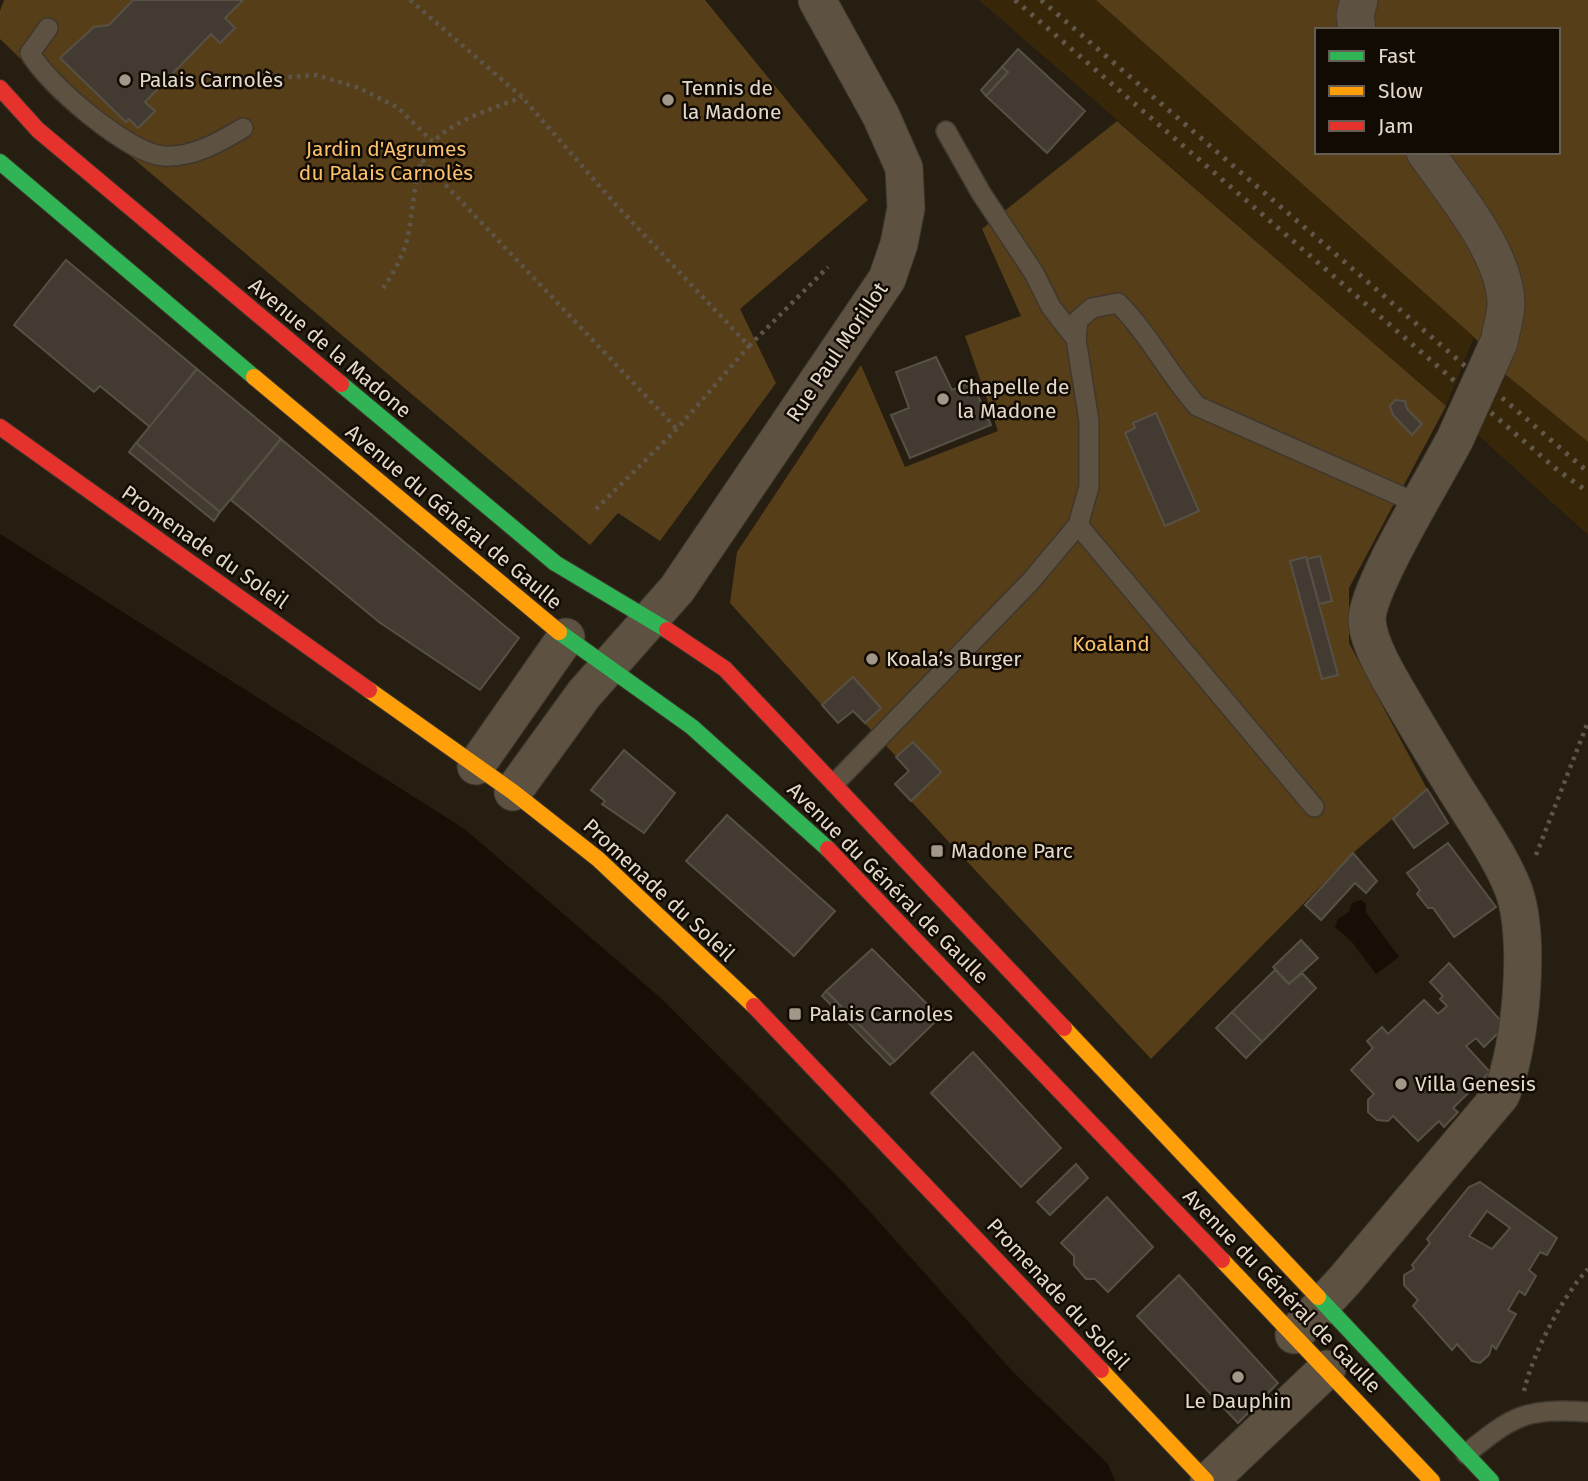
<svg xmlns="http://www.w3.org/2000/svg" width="1588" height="1481" font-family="'Fira Sans',sans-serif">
	<rect width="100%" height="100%" fill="#261e11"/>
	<g fill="#382609">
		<path d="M979,0H1096L1474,337L1446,406Z"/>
		<path d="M1506,375L1588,442V535L1478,435Z"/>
	</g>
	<g fill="#563e19" fill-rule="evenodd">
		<path d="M4,0H705L868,200L740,309L776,383L660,541L618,513L590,545L57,94L0,39V11Z"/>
		<path d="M1096,0H1588V442L1506,375L1474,337ZM1317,30H1558V152H1317Z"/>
		<path d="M1117,121L1446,406L1349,588V643L1427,789L1353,853L1151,1059L895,784L909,770L853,711L838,723L730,603L737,552L861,365L905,467L998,431L965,336L1021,316L982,229Z"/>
	</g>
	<g fill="#170f05">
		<path d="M0,534L466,830L663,1000L845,1184L1014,1373L1108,1464L1115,1481H0Z"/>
		<path d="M1361,900L1366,904V912L1399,957L1376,974L1352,942L1335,927L1338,919L1349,912L1352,903Z"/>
	</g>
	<g fill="#433b31" stroke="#575045" stroke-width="2" fill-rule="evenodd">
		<path d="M133,0H243L225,18L235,28L220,43L211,34L145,102L155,111L138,128L129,119L126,122L60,58L94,27L109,25Z"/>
		<path d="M1018,49L1085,111L1047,153L986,96L1008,72L1002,67Z"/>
		<path d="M1002,67L1008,72L986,96L981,90Z"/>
		<path d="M66,260L197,369L150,427L100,386L94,392L14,325Z"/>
		<path d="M936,357L952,390L972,382L991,425L910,458L891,415L909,408L896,372Z"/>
		<path d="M197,369L281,439L220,512L136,443Z"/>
		<path d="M1395,400L1405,401L1407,409L1422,424L1412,435L1393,415L1390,406Z"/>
		<path d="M1156,413L1199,511L1165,526L1125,433L1135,428L1133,423Z"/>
		<path d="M281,439L519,638L480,690L379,622L231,500Z"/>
		<path d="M136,443L220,512L214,521L129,452Z"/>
		<path d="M1320,556L1332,601L1319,604L1307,559Z"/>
		<path d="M1306,557L1338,675L1322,679L1290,561Z"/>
		<path d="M853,677L881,708L865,723L853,711L838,723L822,705Z"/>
		<path d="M913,742L941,772L911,801L895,784L909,771L896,757Z"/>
		<path d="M624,750L675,793L644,833L602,804L605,801L591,790Z"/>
		<path d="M1427,789L1448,823L1414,848L1393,819Z"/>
		<path d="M727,815L835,911L794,956L686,861Z"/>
		<path d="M1448,843L1496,907L1454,937L1433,908H1428L1417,894L1420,890L1407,873Z"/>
		<path d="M1353,853L1377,881L1366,893L1355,883L1321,920L1305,905Z"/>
		<path d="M1301,940L1318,958L1289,984L1273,967Z"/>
		<path d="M872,949L940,1017L895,1061L826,991Z"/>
		<path d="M1449,963L1500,1020L1499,1032L1484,1047L1476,1038L1466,1046L1490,1072L1453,1108L1458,1112L1444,1127L1439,1121L1418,1141L1393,1116L1388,1121L1377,1120L1368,1112V1100L1374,1094L1351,1070L1373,1048L1367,1041L1382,1027L1388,1034L1424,1000L1438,1014L1447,1006L1440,999L1443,996L1430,982Z"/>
		<path d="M1275,970L1289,984L1302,973L1316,988L1262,1042L1232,1012Z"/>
		<path d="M826,991L895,1061L890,1065L822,996Z"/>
		<path d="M1232,1012L1262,1042L1246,1058L1216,1028Z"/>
		<path d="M973,1052L1061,1148L1021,1187L931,1093Z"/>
		<path d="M1076,1164L1088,1178L1050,1215L1037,1202Z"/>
		<path d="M1480,1182L1557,1238L1547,1255L1540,1252L1529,1270L1536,1276L1525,1295L1519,1291L1508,1310L1516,1314L1496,1349L1492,1345L1489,1355L1480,1363L1472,1361L1457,1344L1452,1350L1413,1306L1418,1300L1404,1285V1275L1414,1269L1412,1265L1430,1243L1427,1239L1469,1187ZM1487,1211L1510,1228L1492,1249L1469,1236Z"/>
		<path d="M1107,1197L1153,1247L1108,1292L1095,1279H1086L1074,1265V1256L1061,1243Z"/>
		<path d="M1179,1275L1278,1383L1238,1423L1137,1316Z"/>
	</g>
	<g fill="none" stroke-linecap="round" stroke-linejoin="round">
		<defs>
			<g id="lane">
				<path d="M48,28L30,53C47,84 128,153 163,156C192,158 220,142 243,128"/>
				<path d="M1076,339L1078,320L1092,308L1118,303C1149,334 1168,373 1197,406L1421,505"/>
				<path d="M1078,525L1314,807"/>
				<path d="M835,783L1030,582L1078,525L1089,487V421L1076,339L1051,307L1034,273L981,193L946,131"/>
				<path d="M1466,1454C1514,1415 1525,1408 1588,1412"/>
			</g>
			<g id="street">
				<path d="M1357,30L1355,15L1359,0"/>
				<path d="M1425,152C1453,192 1506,254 1506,304C1506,316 1501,330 1499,342"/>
				<path d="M476,766L566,637"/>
				<path d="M513,792L584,694L677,589L887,279L899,244L906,208L904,168L881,116L817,0"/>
				<path d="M1294,1335L1344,1281L1501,1095C1521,1047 1531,940 1514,891C1503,862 1484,834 1467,807C1447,776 1428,744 1409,712C1396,689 1368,647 1367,620C1367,587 1436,476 1455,439"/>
				<path d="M1209,1481L1327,1369"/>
			</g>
			<g id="fast">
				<path d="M0,162L254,377"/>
				<path d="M341,384L555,563L667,630"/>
				<path d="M559,632L692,727L828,849"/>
				<path d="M1318,1297L1491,1481"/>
			</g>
			<g id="slow">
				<path d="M254,377L559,632"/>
				<path d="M369,690L513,792L598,859L754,1006"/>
				<path d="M1064,1028L1318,1297"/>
				<path d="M1222,1260L1432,1481"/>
				<path d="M1101,1370L1206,1481"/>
			</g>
			<g id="jam">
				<path d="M0,88L38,130L341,384"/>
				<path d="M0,427L369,690"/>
				<path d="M667,630L725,669L1064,1028"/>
				<path d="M828,849L1222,1260"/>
				<path d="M754,1006L1101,1370"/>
			</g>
		</defs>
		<use href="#lane" stroke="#3f372d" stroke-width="22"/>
		<use href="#street" stroke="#3f372d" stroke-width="39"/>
		<use href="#fast" stroke="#3f372d" stroke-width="18"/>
		<use href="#slow" stroke="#3f372d" stroke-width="18"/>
		<use href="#jam" stroke="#3f372d" stroke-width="18"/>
		<g stroke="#5e5548" stroke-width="4.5" stroke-dasharray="3.5 5" stroke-linecap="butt">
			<path d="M410,0L522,97L616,205L749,346L677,429L594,511"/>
			<path d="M263,79L317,75L359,88L397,107L432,141"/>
			<path d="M422,160L677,429"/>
			<path d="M383,288C393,274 402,258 407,240C414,213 413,160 434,141C456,119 493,109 522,97"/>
			<path d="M749,346L828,267"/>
			<path d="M1536,855L1588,722"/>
			<path d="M1524,1391C1532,1355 1563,1295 1588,1269"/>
		</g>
		<use href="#lane" stroke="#5d5241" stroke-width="19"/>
		<use href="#street" stroke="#5d5241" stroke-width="37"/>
		<use href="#fast" stroke="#30b455" stroke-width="16"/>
		<use href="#slow" stroke="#ff9f0a" stroke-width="16"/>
		<use href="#jam" stroke="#e5322d" stroke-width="16"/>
		<g stroke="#61584a" stroke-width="5" stroke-dasharray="3.5 7" stroke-linecap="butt">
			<path d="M1015,0L1555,468L1588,492"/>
			<path d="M1041,0L1588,472"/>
		</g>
		<defs>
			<path id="street-bridge" d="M1455,439L1499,342"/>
		</defs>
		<use href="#street-bridge" stroke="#3f372d" stroke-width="39" stroke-linecap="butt"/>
		<use href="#street-bridge" stroke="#5d5241" stroke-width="37"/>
	</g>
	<g fill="#a1988a" stroke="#120b03" stroke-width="2.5">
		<circle cx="125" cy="80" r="7"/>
		<circle cx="668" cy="100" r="7"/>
		<circle cx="943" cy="399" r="7"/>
		<circle cx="872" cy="659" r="7"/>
		<rect x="930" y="844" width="14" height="14" rx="3.5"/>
		<rect x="788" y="1007" width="14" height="14" rx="3.5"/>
		<circle cx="1401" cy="1084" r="7"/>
		<circle cx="1238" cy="1377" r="7"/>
	</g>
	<g text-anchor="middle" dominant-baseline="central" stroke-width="5" stroke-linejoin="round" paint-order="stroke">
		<g font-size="21" fill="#e3d9cb" stroke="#120b03" text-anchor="start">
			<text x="139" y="80">Palais Carnolès</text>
			<text x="682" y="88">Tennis de<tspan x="682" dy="24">la Madone</tspan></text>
			<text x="957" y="387">Chapelle de<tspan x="957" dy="24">la Madone</tspan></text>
			<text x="886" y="659">Koala’s Burger</text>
			<text x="951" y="851">Madone Parc</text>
			<text x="809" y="1014">Palais Carnoles</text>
			<text x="1415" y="1084">Villa Genesis</text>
			<text x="1238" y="1401" text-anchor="middle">Le Dauphin</text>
		</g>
		<g font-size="21" fill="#fcc16d" stroke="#120b03">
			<text x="386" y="149">Jardin d'Agrumes<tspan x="386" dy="24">du Palais Carnolès</tspan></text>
			<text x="1111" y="644">Koaland</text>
		</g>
		<g font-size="21" fill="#e3d9cb" stroke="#120b03">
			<text transform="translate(330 348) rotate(40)">Avenue de la Madone</text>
			<text transform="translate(837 352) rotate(-56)">Rue Paul Morillot</text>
			<text transform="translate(454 517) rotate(40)">Avenue du Général de Gaulle</text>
			<text transform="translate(205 547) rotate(35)">Promenade du Soleil</text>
			<text transform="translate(888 883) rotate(45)">Avenue du Général de Gaulle</text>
			<text transform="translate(659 890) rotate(43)">Promenade du Soleil</text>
			<text transform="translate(1282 1291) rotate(46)">Avenue du Général de Gaulle</text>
			<text transform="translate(1058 1294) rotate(47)">Promenade du Soleil</text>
		</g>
	</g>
	<rect x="1315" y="28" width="245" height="126" fill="#120b03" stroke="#665d53" stroke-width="2"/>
	<rect x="1329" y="51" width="35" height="10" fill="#30b455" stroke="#665d53" stroke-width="2"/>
	<text x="1378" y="63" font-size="21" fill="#e3d9cb">Fast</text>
	<rect x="1329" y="86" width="35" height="10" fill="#ff9f0a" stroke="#665d53" stroke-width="2"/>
	<text x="1378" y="98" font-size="21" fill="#e3d9cb">Slow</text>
	<rect x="1329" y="121" width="35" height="10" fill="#e5322d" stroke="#665d53" stroke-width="2"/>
	<text x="1378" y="133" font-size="21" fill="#e3d9cb">Jam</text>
</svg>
